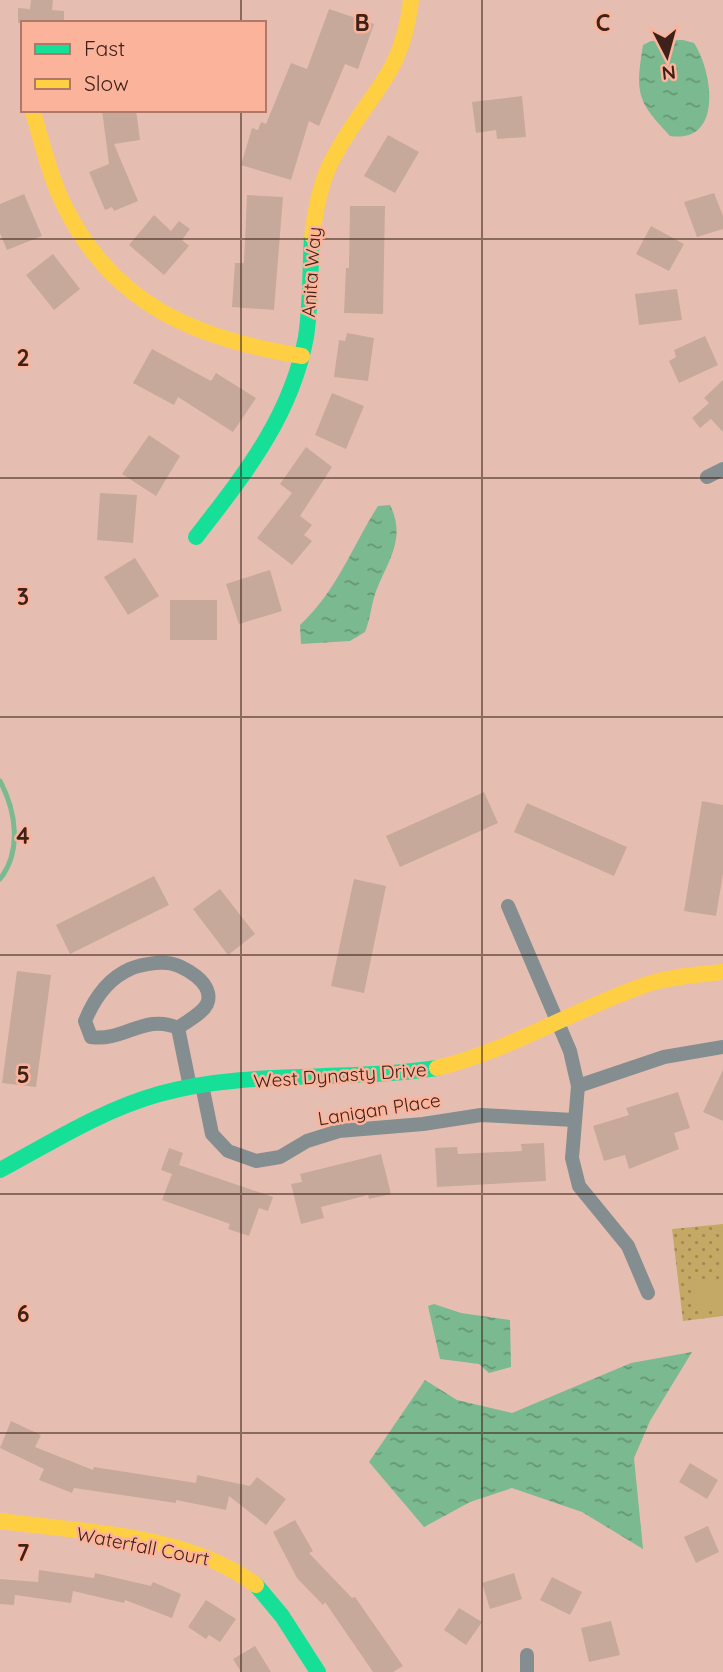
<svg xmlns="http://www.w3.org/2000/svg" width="723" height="1672" font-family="Quicksand,sans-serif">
	<defs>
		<pattern id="park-dots" width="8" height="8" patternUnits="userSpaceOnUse" patternTransform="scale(1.75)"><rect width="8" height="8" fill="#c4a866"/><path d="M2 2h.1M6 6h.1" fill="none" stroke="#a18853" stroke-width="1.8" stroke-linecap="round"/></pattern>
		<pattern id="water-ripples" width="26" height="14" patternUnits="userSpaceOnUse" patternTransform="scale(1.75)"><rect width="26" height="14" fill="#7bb990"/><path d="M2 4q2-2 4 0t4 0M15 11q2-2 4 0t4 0" fill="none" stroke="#669675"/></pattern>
	</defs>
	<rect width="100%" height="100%" fill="#e6beb1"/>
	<path fill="url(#park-dots)" d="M723,1224V1316L683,1321L672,1229Z"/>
	<path fill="#c4a866" d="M723,1280V1308L695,1311L692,1283Z"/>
	<g fill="url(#water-ripples)">
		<path d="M683,40L694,43C713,72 723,144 670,136C637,101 635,94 643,45L651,41Z"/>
		<path d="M390,505C407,539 387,562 375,594C371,607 370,620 365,632L350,641L301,644L300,625C336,592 352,547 378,506Z"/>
		<path d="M434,1304L461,1313L510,1320L511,1367L489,1373L479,1364L440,1359L428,1306Z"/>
		<path d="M692,1352L650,1421L634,1458L643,1549L582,1512L512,1488L470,1502L424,1527L369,1462L425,1380L457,1400L512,1413L631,1363Z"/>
	</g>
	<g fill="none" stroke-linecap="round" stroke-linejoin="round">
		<path stroke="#7bb990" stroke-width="5" d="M0,781C16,811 22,851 0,879"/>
	</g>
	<g fill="#c6a99a">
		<path d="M31,0H53L52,10L64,11V23H18V8L30,9Z"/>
		<path d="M329,9L374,24L358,69L345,64L319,126L309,121L291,180L241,165L252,128L258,130L261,122L266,124L291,63L307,69Z"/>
		<path d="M522,96L526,137L497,139L496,130L476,133L472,102Z"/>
		<path d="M102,110H136L140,140L114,144L138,201L114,211L112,207L105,210L89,172L109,164Z"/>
		<path d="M388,135L419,152L395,193L364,176Z"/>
		<path d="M714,193L723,216V229L697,237L684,202Z"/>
		<path d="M24,194L42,236L7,250L0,233V204Z"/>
		<path d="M247,195L283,197L274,310L232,307L235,263H244Z"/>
		<path d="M350,206H385L383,314L344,313L346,268H349Z"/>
		<path d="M154,215L171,231L179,221L190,229L182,240L189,246L164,275L129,245Z"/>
		<path d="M651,226L684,244L669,271L636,254Z"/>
		<path d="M53,254L80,289L54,310L26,275Z"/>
		<path d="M677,289L682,320L639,325L635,294Z"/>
		<path d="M347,333L374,338L368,381L334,377L339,340L345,341Z"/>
		<path d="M705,336L718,365L679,383L669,361L676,357L674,350Z"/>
		<path d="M152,349L211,381L216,373L256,398L233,432L178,397L174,405L133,383Z"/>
		<path d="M723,380V432L711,419L700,428L692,418L709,403L704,398Z"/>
		<path d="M332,393L364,406L346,449L315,435Z"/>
		<path d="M149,435L180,456L156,496L122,474Z"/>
		<path d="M306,447L332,467L300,516L312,525L304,535L312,541L292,565L257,538L292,493L280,484Z"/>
		<path d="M100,493L137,495L133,543L97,540Z"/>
		<path d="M135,558L159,596L128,615L104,577Z"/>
		<path d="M270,570L282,611L239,624L226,584Z"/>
		<rect x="170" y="600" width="47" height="40"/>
		<path d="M484,792L498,823L400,867L386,836Z"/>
		<path d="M702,801L723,805V874L716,916L684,911Z"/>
		<path d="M527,803L627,847L614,876L514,832Z"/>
		<path d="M154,876L169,905L70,954L56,925Z"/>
		<path d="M354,879L386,886L364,993L331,986Z"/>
		<path d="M220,889L255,934L228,955L193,909Z"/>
		<path d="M17,971L51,975L36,1087L2,1083Z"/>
		<path d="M723,1070V1121L703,1112Z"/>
		<path d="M678,1092L690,1128L674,1133L679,1149L629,1169L625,1155L604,1161L593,1126L629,1115L626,1108Z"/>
		<path d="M544,1143L546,1181L437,1187L435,1148L457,1147L458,1154L522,1151L521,1144Z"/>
		<path d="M169,1148L183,1153L179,1165L273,1197L268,1211L259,1208L249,1236L228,1229L230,1224L162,1200L172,1174L161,1170Z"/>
		<path d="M381,1154L391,1194L369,1199L368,1195L321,1207L324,1218L301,1224L291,1184L302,1182L300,1174Z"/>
		<path d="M11,1421L41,1435L35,1447L93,1470L94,1467L196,1483L197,1475L250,1486L257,1477L286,1499L266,1525L229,1496L226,1510L176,1500V1503L74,1488L72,1493L39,1480L44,1469L0,1448Z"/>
		<path d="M690,1463L718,1480L707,1499L679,1482Z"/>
		<path d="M295,1520L313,1551L309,1553L352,1598L355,1597L403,1666L393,1672H373L325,1602L323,1605L297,1578L273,1532Z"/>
		<path d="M708,1526L719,1552L696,1563L684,1537Z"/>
		<path d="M39,1570L94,1578L95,1573L151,1586L153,1582L181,1594L172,1618L125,1600L124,1603L73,1591L71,1603L15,1595L14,1605L0,1604V1579L38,1582Z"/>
		<path d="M514,1573L522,1599L490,1609L482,1583Z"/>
		<path d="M552,1577L582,1592L570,1615L540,1600Z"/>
		<path d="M206,1600L236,1619L220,1642L209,1635L206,1639L188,1627Z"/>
		<path d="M459,1608L482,1622L466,1645L444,1630Z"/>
		<path d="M611,1621L620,1655L589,1662L581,1628Z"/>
		<path d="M255,1646L271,1672H241L233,1659Z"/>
	</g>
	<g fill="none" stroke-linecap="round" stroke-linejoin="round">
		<g stroke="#848e90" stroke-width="14">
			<path d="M707,477L723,469"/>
			<path d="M508,906L570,1051L578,1086L572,1158L579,1186L628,1246L648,1293"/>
			<path d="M178,1028C145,1013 124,1042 91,1037L85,1021C94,999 107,979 130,969C138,965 157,962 167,963C183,964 216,984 207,1004C202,1014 187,1021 178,1028L190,1087"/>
			<path d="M202,1085L212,1134L228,1151L256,1161L280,1157L307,1141L339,1131L423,1124L481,1115L574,1120"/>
			<path d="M578,1086L664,1057L723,1047"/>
			<path d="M527,1672V1655"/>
		</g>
		<g stroke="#16e098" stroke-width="16">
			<path d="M196,537C244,475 291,417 306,337C311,304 310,269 312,236"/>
			<path d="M0,1170C52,1142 102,1110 159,1094C249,1069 345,1082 437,1068"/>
			<path d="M256,1585L282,1616L318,1672"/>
		</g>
		<g stroke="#ffcf43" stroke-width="16">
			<path d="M33,112C42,142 49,174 63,203C112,305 196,339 302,356"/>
			<path d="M312,236C316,207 321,178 336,153C370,91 402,77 411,0"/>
			<path d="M437,1068C512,1050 576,1008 648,984C672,976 698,975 723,972"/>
			<path d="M0,1521C84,1533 186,1533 256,1585"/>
		</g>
	</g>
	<path fill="none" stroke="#3e2219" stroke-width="2" stroke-opacity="0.55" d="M241,0V23M482,0V1672M241,110V1672M0,239H723M0,478H723M0,717H723M0,955H723M0,1194H723M0,1433H723"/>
	<g text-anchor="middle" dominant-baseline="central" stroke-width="5" stroke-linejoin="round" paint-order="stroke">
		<g font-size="19" fill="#3e2219" stroke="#fcb39b">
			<text transform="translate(311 272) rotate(-86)">Anita Way</text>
			<text transform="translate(340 1075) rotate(-4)">West Dynasty Drive</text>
			<text transform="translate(379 1109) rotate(-9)">Lanigan Place</text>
			<text transform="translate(143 1546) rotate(11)">Waterfall Court</text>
		</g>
	</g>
	<g font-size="23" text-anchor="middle" font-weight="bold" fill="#3e2219" stroke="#fcb39b" stroke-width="5" stroke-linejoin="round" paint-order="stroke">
		<text x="362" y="31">B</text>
		<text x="603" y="31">C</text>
		<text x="23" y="366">2</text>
		<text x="23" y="605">3</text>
		<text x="23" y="844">4</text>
		<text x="23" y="1083">5</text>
		<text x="23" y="1322">6</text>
		<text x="23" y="1561">7</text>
	</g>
	<rect x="21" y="21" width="245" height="91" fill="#fcb39b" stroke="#b07967" stroke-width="2"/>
	<rect x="35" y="44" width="35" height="10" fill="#16e098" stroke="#b07967" stroke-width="2"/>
	<text x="84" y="56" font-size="21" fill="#3e2219">Fast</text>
	<rect x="35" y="79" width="35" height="10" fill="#ffcf43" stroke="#b07967" stroke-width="2"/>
	<text x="84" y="91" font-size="21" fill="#3e2219">Slow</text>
	<g transform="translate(667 56) rotate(174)" stroke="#fcb39b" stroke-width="5" paint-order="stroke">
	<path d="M0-5L12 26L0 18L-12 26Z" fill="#3e2219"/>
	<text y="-10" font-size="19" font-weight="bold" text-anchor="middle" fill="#3e2219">N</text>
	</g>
</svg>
